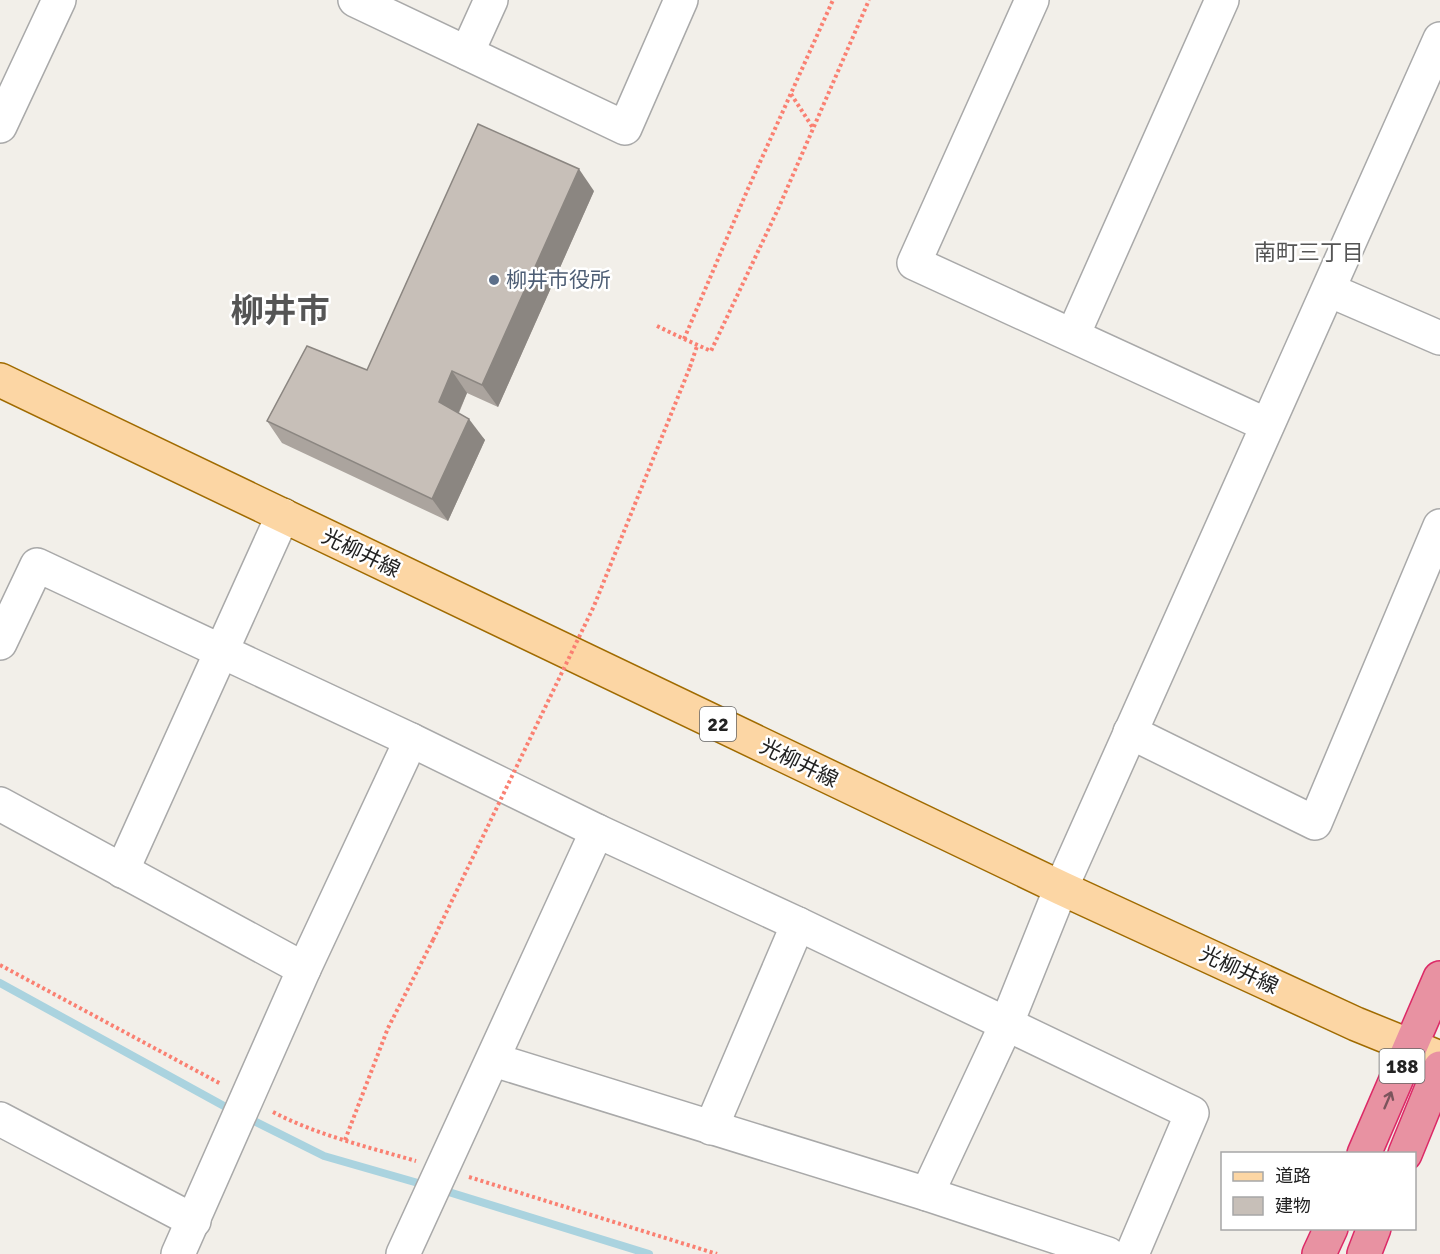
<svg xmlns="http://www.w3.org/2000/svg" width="1440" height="1254" font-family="Signika,'Noto Sans JP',sans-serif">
	<rect width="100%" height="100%" fill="#f2efe9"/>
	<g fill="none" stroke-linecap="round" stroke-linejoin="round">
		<g stroke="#aad3df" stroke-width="8">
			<path d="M0,983L233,1111"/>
			<path d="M246,1117L324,1156L425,1185"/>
			<path d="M439,1189L649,1254"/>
		</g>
		<defs>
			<g id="minor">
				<path d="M355,0L625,128L681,0"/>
				<path d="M1032,0L914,263L1267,425"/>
				<path d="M467,53L491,0"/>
				<path d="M0,126L59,0"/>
				<path d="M1329,290L1440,338"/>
				<path d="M1073,335L1222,0"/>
				<path d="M0,643L37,565L411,740L304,969L178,1254"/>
				<path d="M1130,732L1315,823L1440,526"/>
				<path d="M411,740L597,831"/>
				<path d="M0,804L304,969"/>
				<path d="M122,871L283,515"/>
				<path d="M494,1060L927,1194L1108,1254"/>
				<path d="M0,1119L194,1221"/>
				<path d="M711,1128L798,924"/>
				<path d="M927,1194L1006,1025L1061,888L1440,39"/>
				<path d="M403,1254L597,831L798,924L1192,1113L1132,1254"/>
			</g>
			<path id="major" d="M0,380L1061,888L1356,1024L1440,1058"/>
			<g id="highway">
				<path d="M1364,1154L1440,978"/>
				<path d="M1405,1154L1440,1068"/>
				<path d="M1319,1254L1331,1228"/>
				<path d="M1364,1254L1374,1228"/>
			</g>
		</defs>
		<use href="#minor" stroke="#a9a9a9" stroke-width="36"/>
		<use href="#major" stroke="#a06b00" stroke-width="36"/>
		<use href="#highway" stroke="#dc2a67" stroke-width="36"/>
		<g stroke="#fa8072" stroke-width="4" stroke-dasharray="3 3" stroke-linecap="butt">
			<path d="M791,94L813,128"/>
			<path d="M657,326L684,339L747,191L833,0"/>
			<path d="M684,339L711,351L779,207L869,0"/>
			<path d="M690,367L697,346"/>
			<path d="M0,965L221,1084"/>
			<path d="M273,1112C317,1135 368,1147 416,1161"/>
			<path d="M345,1140L388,1028L433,940"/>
			<path d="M469,1177L717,1254"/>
		</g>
		<use href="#minor" stroke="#fff" stroke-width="33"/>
		<use href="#major" stroke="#fcd6a4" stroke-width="33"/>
		<use href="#highway" stroke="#e892a2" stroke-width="33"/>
		<path stroke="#fa8072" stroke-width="4" stroke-dasharray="3 3" stroke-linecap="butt" d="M433,940L594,606L690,367"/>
	</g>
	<path fill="#aba49e" d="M594,191L498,407L467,393L459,413L485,440L448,521L282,443L267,421L367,370Z"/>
	<g fill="#8b8681">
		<path d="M579,169L594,191L498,407L482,385Z"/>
		<path d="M452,371L467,393L454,423L439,402Z"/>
		<path d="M469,419L485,440L448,521L432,499Z"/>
	</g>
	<path fill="#c7bfb8" stroke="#8b8681" stroke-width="1.5" d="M478,124L579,169L482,385L452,371L439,402L469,419L432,499L267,421L307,346L367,370Z"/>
	<defs><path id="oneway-shaft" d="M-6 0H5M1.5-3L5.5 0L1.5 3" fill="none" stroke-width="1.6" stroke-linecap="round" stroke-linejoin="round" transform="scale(1.5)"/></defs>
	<use stroke="#7b545c" href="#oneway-shaft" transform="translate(1388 1100) rotate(-67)"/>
	<circle fill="#5c6f8a" stroke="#fff" stroke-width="2" cx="494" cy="280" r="6"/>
	<g text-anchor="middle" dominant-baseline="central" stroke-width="5" stroke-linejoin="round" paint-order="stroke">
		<g fill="#fff" stroke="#646464" stroke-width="1.5">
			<rect x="700" y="707" width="36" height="34" rx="4.5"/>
			<rect x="1379.5" y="1049" width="45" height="34" rx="4.5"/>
		</g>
		<g font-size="20" font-weight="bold" fill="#222">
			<text x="718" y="724">22</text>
			<text x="1402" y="1066">188</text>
		</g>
		<g font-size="21" fill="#4e5e75" stroke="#fff" text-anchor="start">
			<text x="506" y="280">柳井市役所</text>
		</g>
		<g font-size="21" fill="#222" stroke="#fff">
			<text transform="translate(361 553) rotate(26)">光柳井線</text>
			<text transform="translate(799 763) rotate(26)">光柳井線</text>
			<text transform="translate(1239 970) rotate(25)">光柳井線</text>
		</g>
		<g font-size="22" fill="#555" stroke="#fff">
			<text x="1309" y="252">南町三丁目</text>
		</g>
		<g font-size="33" font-weight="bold" fill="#555" stroke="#fff">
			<text x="280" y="311">柳井市</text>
		</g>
	</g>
	<rect x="1221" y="1152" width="195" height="78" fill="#ffffff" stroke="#a7a7a7" stroke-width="1.5"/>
	<rect x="1233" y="1172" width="30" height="9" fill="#fcd6a4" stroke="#a7a7a7" stroke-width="1.5"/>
	<text x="1275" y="1182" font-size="18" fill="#222222">道路</text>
	<rect x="1233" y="1197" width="30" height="18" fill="#c7bfb8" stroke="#a7a7a7" stroke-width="1.5"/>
	<text x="1275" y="1212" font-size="18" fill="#222222">建物</text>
</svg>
